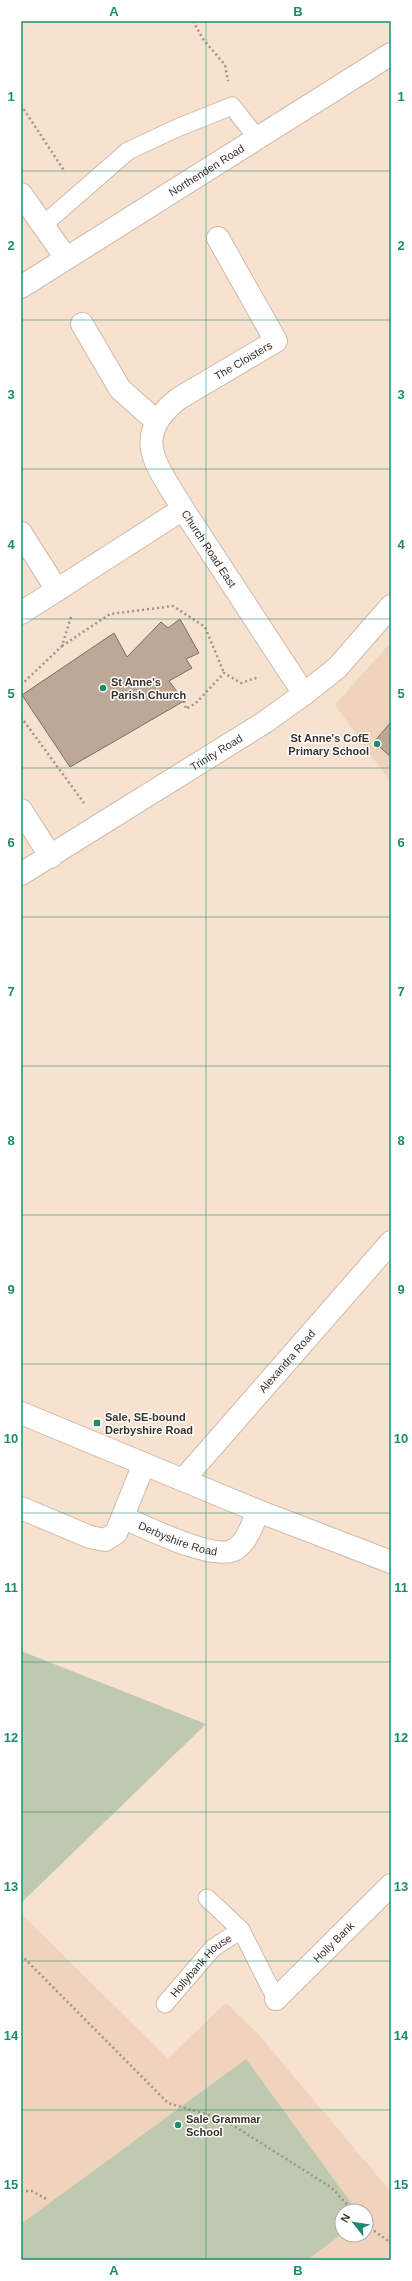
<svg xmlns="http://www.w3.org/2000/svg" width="412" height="2281" font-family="Arial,sans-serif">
	<rect width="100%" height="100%" fill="#f7e1cf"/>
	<g fill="#efd3bd" fill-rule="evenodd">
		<path d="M391,642V783L335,705Z"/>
		<path d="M21,1914L168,2058L226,2003L259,2035L391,2192V2260H21ZM342,2211H366V2235H342Z"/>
	</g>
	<g fill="#bec9af">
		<path d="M21,1651L206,1724L21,1903Z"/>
		<path d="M246,2059L357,2211H342V2234L307,2260H21V2224Z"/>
	</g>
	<g fill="#bda897" stroke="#7f6c5c">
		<path d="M180,619L199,653L186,659L192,668L169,681L184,701L70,767L22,695L114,633L127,657L161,622L168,628Z"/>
		<path d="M391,722V757L374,742Z"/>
	</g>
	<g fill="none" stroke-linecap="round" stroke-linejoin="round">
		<defs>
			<g id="lane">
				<path d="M43,225L128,151L177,128L232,106L258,139"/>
				<path d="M207,1898L241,1930L276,1999"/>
				<path id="s1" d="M165,2004L213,1948L241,1930"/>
			</g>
			<g id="street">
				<path d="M21,194L66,258"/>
				<path d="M82,324L120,389L156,421"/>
				<path id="s2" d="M183,509C158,466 129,438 178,399L276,341L218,238"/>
				<path d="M21,533L57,590"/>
				<path id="s3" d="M21,613L183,509L304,694"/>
				<path d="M21,810L51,857"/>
				<path id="s4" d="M21,874L265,722L304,694L337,668L391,606"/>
				<path id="s5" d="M183,1480L391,1242"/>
				<path d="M21,1508L90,1537L105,1540L116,1533L144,1464"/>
				<path id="s6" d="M124,1518C146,1527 218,1564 237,1548C248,1540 253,1523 258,1511"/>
				<path id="s7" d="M276,1999L391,1885"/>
			</g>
			<g id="secondary">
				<path id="s8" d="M21,287L391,54"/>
				<path d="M21,1413L258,1511L391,1562"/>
			</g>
		</defs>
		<use href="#lane" stroke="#cfbaa9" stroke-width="19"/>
		<use href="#street" stroke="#cfbaa9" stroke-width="24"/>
		<use href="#secondary" stroke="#cfbaa9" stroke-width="24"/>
		<g stroke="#a29285" stroke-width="2.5" stroke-dasharray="2 3" stroke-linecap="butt">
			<path d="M193,21L203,39L225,65L228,81"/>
			<path d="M21,105L65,172"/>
			<path d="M62,646L110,614L173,606L205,627L224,673"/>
			<path d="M21,685L62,646L72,614"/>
			<path d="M184,701L186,709L196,703L224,673L241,683L259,677"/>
			<path d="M21,717L84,803"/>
			<path d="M21,1955L168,2103L223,2119L332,2188L353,2211"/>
			<path d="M21,2191H32L46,2199"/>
			<path d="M366,2225L391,2243"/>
		</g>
		<use href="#lane" stroke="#fff" stroke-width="17"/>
		<use href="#street" stroke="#fff" stroke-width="22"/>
		<use href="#secondary" stroke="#fff" stroke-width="22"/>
	</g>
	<path fill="none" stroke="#1b8d6e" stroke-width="1" stroke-opacity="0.55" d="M206,21V2260M21,171H391M21,320H391M21,469H391M21,619H391M21,768H391M21,917H391M21,1066H391M21,1215H391M21,1364H391M21,1513H391M21,1662H391M21,1812H391M21,1961H391M21,2110H391"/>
	<g fill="#1b8d6e" stroke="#fff" stroke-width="1.5">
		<circle cx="103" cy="688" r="4"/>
		<circle cx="377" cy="744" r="4"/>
		<rect x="93" y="1419" width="8" height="8" rx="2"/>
		<circle cx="178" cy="2125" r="4"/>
	</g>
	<g text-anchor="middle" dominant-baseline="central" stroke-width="3" stroke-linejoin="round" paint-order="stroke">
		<g font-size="11" fill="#3a312a" stroke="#fff">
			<text stroke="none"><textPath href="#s8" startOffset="219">Northenden Road</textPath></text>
			<text stroke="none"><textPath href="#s2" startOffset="203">The Cloisters</textPath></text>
			<text stroke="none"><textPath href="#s3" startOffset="240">Church Road East</textPath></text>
			<text stroke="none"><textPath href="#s4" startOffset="230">Trinity Road</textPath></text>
			<text stroke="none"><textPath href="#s5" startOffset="158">Alexandra Road</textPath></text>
			<text stroke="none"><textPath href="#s6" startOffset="58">Derbyshire Road</textPath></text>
			<text stroke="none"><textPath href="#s7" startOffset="81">Holly Bank</textPath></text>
			<text stroke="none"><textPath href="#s1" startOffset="53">Hollybank House</textPath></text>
		</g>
		<g font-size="11" font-weight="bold" fill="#3a312a" stroke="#fff" text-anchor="start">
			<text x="111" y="682">St Anne's<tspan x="111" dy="13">Parish Church</tspan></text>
			<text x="369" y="738" text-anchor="end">St Anne's CofE<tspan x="369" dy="13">Primary School</tspan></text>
			<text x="105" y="1417">Sale, SE-bound<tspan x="105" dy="13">Derbyshire Road</tspan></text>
			<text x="186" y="2119">Sale Grammar<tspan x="186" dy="13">School</tspan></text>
		</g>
	</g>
	<rect width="412" height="2281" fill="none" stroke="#ffffff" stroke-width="44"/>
	<g transform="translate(354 2223) rotate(300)"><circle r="19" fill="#ffffff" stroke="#b0adaa"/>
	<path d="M0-3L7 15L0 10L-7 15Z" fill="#1b8d6e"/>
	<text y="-6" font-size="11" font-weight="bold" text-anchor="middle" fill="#3a312a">N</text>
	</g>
	<rect x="22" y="22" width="368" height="2237" fill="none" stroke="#1b8d6e" stroke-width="1.5"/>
	<g font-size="13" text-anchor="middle" font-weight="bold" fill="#1b8d6e">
		<text x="114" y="16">A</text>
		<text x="298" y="16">B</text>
		<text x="11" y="101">1</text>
		<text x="401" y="101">1</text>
		<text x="11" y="250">2</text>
		<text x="401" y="250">2</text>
		<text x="11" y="399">3</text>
		<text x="401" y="399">3</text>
		<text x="11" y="549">4</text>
		<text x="401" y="549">4</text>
		<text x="11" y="698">5</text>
		<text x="401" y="698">5</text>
		<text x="11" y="847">6</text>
		<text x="401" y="847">6</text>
		<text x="11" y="996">7</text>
		<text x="401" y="996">7</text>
		<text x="11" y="1145">8</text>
		<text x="401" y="1145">8</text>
		<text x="11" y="1294">9</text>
		<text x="401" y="1294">9</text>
		<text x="11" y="1443">10</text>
		<text x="401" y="1443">10</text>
		<text x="11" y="1592">11</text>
		<text x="401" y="1592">11</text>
		<text x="11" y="1742">12</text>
		<text x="401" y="1742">12</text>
		<text x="11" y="1891">13</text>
		<text x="401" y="1891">13</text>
		<text x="11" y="2040">14</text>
		<text x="401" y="2040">14</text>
		<text x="11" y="2189">15</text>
		<text x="401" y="2189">15</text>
		<text x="114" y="2275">A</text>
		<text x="298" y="2275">B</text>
	</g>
</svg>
